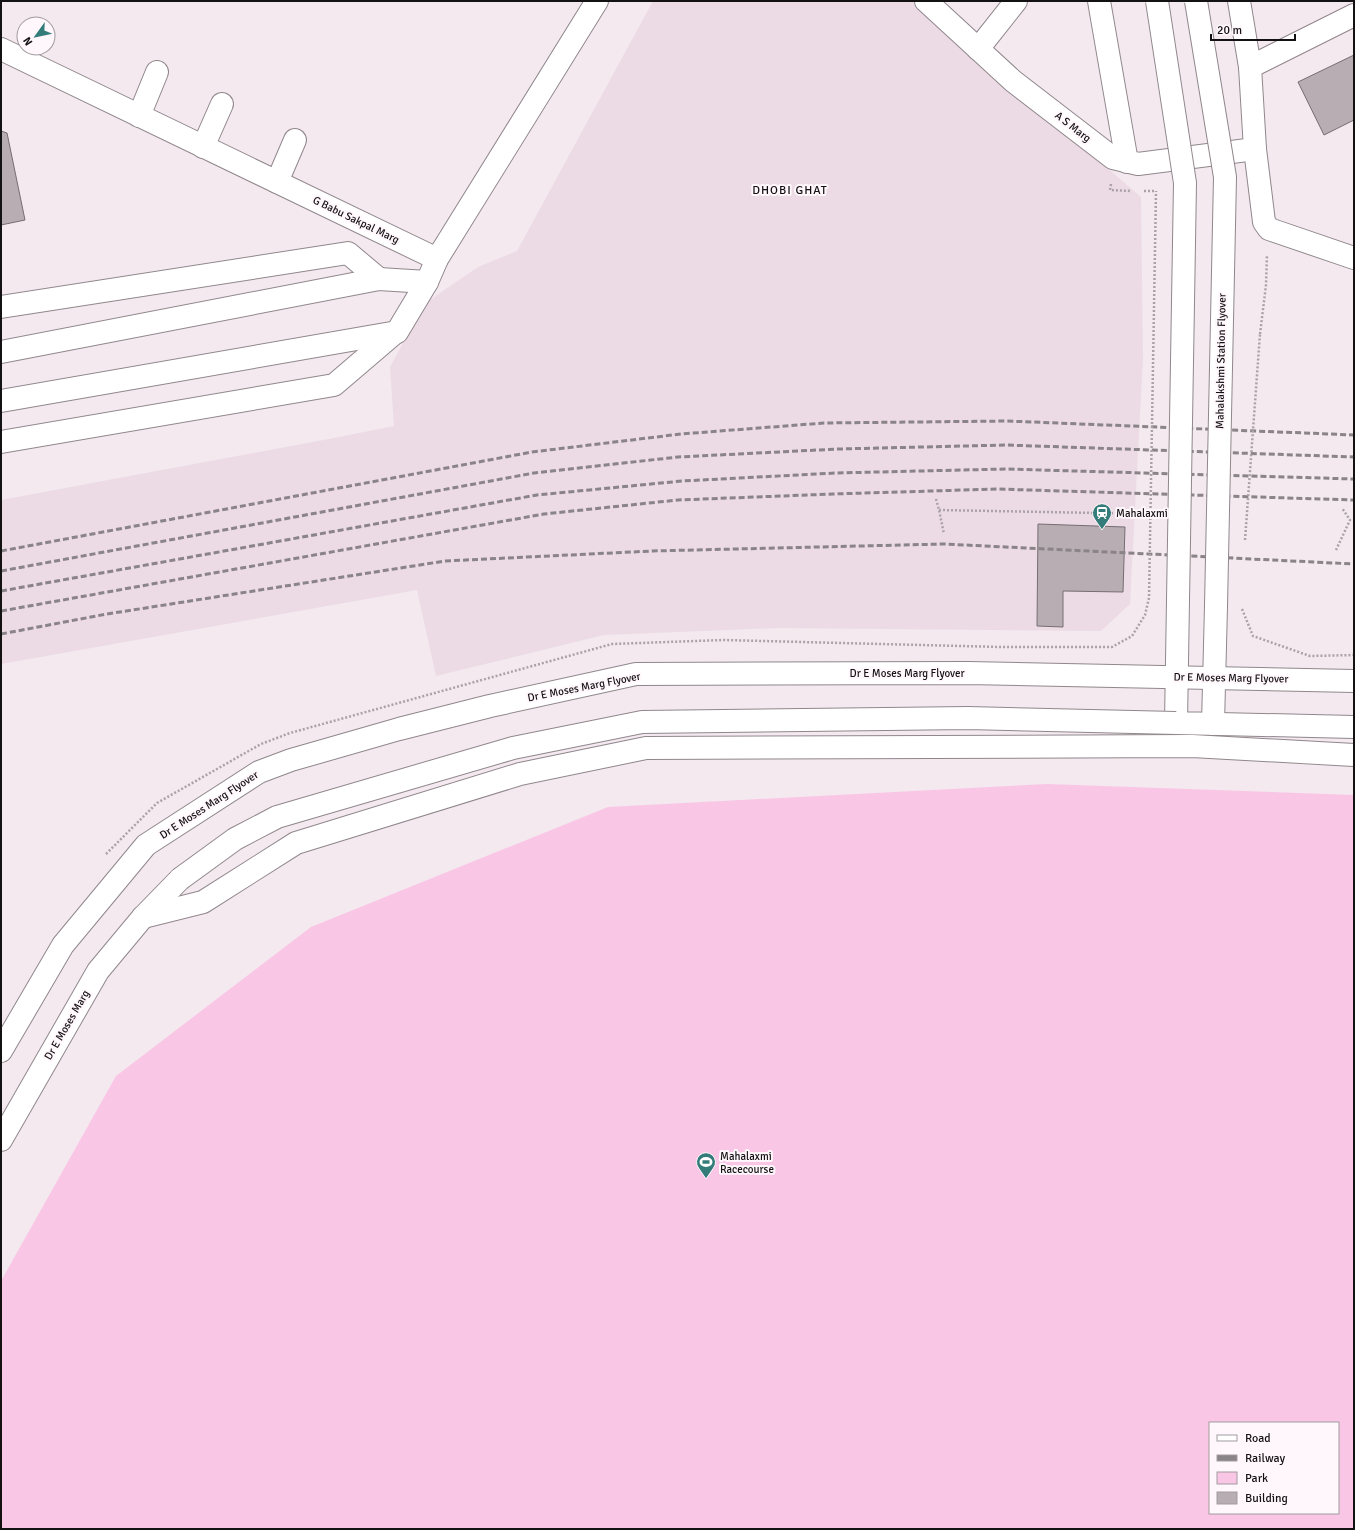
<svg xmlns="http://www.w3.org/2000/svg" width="1355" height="1530" font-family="Signika,sans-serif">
	<rect width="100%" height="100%" fill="#f3e9ef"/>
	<path fill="#ecdbe5" d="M653,1H914L928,16L973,52L1141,197L1143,357L1130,604L1101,631L779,628L604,635L436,676L417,590L1,664V500L334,438L394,426L390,367L424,304L478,267L517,251Z"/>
	<path fill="#fac6e5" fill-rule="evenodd" d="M1047,784L1354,795V1529H1V1281L116,1076L311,927L608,807ZM1210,1423H1338V1513H1210Z"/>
	<g fill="#b7adb3" stroke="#766e73">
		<path d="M1354,55V120L1324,135L1298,82Z"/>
		<path d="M1,131L7,133L25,220L1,225Z"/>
		<path d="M1038,524L1125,527L1123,592L1063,591V627L1037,626Z"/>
	</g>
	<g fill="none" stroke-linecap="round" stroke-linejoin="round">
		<defs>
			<g id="minor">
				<path d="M926,1L1013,81L1113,158L1138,164L1255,149"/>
				<path d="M1099,1L1127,162"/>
				<path d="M1239,1L1250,67L1354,15"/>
				<path d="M1,49L437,259"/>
				<path d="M978,49L1016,1"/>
				<path d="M1250,67L1255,149L1264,222L1269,229L1354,258"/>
				<path d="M139,116L157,72"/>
				<path d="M203,147L222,104"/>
				<path d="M277,182L295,140"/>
				<path d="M1,307L348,253L379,279"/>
				<path d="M1,352L379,279L427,282"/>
				<path d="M1,401L397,332L427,282L437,259L597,1"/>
				<path d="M1,442L334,385L396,332"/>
				<path d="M143,917L203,902L296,843L520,774L646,748L1192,746L1354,755"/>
			</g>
			<g id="major">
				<path d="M1178,600L1176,723L1354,727"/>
				<path d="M1213,724L1216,606"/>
				<path d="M1,1051L63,945L146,845L259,772L291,760L399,729L490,706L636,674L968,673L1354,681"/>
				<path d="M1,1140L98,971L143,917L180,879"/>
			</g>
		</defs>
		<use href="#minor" stroke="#90878c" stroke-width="24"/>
		<use href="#major" stroke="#90878c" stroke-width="24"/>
		<g stroke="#aaa2a6" stroke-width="2.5" stroke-dasharray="2 2" stroke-linecap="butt">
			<path d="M1111,184L1110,190L1131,191"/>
			<path d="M1144,191H1156"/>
			<path d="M1260,334L1266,285L1267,255"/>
			<path d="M936,499L939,510L944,534"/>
			<path d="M939,510L1150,514"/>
			<path d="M1336,550L1350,520L1342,508"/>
		</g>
		<use href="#minor" stroke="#fff" stroke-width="22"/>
		<use href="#major" stroke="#fff" stroke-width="22"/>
		<g stroke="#8a8387" stroke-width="3" stroke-dasharray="6 3" stroke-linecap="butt">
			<path d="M1,551L532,452L681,434L824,423L1007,421L1354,435"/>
			<path d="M1,571L534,473L678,457L838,449L1006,445L1354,457"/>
			<path d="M1,591L537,495L682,481L836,473L1005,469L1354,479"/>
			<path d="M1,611L544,514L678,500L833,494L997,489L1354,500"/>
			<path d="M1,634L107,614L445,561L652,551L944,544L1354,564"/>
		</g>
		<defs>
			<g id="major-bridge">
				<path d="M1157,1L1185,183L1178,600"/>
				<path d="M1196,1L1225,177L1216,606"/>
				<path d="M180,879L235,839L277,817L513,748L642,722L968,718L1176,723"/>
			</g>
		</defs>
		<use href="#major-bridge" stroke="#90878c" stroke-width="24" stroke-linecap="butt"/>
		<g stroke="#aaa2a6" stroke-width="2.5" stroke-dasharray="2 2" stroke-linecap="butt">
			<path d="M1245,540L1260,334"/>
			<path d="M1242,609L1253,636L1310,656L1354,655"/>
			<path d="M106,854L157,803L261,744L290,733L612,644L723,640L1000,647H1112L1132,636L1145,615L1149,598L1156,191"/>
		</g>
		<use href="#major-bridge" stroke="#fff" stroke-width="22"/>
	</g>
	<defs>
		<symbol id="station-pin" viewBox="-11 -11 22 30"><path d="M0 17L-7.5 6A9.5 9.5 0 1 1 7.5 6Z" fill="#347c7a" stroke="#fff7fc"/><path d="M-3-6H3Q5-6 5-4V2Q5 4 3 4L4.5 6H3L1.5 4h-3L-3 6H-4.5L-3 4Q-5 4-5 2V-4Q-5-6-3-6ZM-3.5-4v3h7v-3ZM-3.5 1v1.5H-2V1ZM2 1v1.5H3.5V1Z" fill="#fff"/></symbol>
		<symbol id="stadium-pin" viewBox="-11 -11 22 30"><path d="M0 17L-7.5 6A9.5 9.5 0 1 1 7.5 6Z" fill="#347c7a" stroke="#fff7fc"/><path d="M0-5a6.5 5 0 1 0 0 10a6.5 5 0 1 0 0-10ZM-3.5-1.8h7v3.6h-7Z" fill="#fff"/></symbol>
	</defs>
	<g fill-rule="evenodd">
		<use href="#station-pin" x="1091" y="502" width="22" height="30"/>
		<use href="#stadium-pin" x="695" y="1151" width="22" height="30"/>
	</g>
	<g text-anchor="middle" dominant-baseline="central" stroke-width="4" stroke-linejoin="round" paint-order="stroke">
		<g font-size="11" fill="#141112" stroke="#fff7fc">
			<text transform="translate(1073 127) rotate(38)">A S Marg</text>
			<text transform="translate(356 220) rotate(26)">G Babu Sakpal Marg</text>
			<text transform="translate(1221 361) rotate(-89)">Mahalakshmi Station Flyover</text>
			<text x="907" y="673">Dr E Moses Marg Flyover</text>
			<text transform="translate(1231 678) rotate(1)">Dr E Moses Marg Flyover</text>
			<text transform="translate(584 687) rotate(-11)">Dr E Moses Marg Flyover</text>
			<text transform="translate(209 805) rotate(-33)">Dr E Moses Marg Flyover</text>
			<text transform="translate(67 1025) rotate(-60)">Dr E Moses Marg</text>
		</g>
		<g font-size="11" fill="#141112" stroke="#fff7fc" text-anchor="start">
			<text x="1116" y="513">Mahalaxmi</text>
			<text x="720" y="1156">Mahalaxmi<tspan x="720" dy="13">Racecourse</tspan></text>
		</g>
		<g font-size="12" letter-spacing="1" fill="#141112" stroke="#fff7fc">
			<text x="790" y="190">DHOBI GHAT</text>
		</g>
	</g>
	<rect width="1355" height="1530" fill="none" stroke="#141112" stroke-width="4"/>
	<rect x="1209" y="1422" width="130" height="92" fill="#fff7fc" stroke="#a19b9e"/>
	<rect x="1217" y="1435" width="20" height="6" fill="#ffffff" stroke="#a19b9e"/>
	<text x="1245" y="1442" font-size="12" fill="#141112">Road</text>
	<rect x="1217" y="1455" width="20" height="6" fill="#8a8387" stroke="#a19b9e"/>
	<text x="1245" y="1462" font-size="12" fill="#141112">Railway</text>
	<rect x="1217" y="1472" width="20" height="12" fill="#fac6e5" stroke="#a19b9e"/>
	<text x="1245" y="1482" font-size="12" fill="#141112">Park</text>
	<rect x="1217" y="1492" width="20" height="12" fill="#b7adb3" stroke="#a19b9e"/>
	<text x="1245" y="1502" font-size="12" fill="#141112">Building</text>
	<g transform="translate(36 36) rotate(237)"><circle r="19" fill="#fff7fc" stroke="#a19b9e"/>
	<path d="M0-3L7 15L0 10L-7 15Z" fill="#347c7a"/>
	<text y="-6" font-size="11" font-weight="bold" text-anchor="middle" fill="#141112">N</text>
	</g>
	<path d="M1211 34v6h84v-6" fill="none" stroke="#141112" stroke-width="2"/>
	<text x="1217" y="34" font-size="12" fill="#141112" stroke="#fff7fc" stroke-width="3" paint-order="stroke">20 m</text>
</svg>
